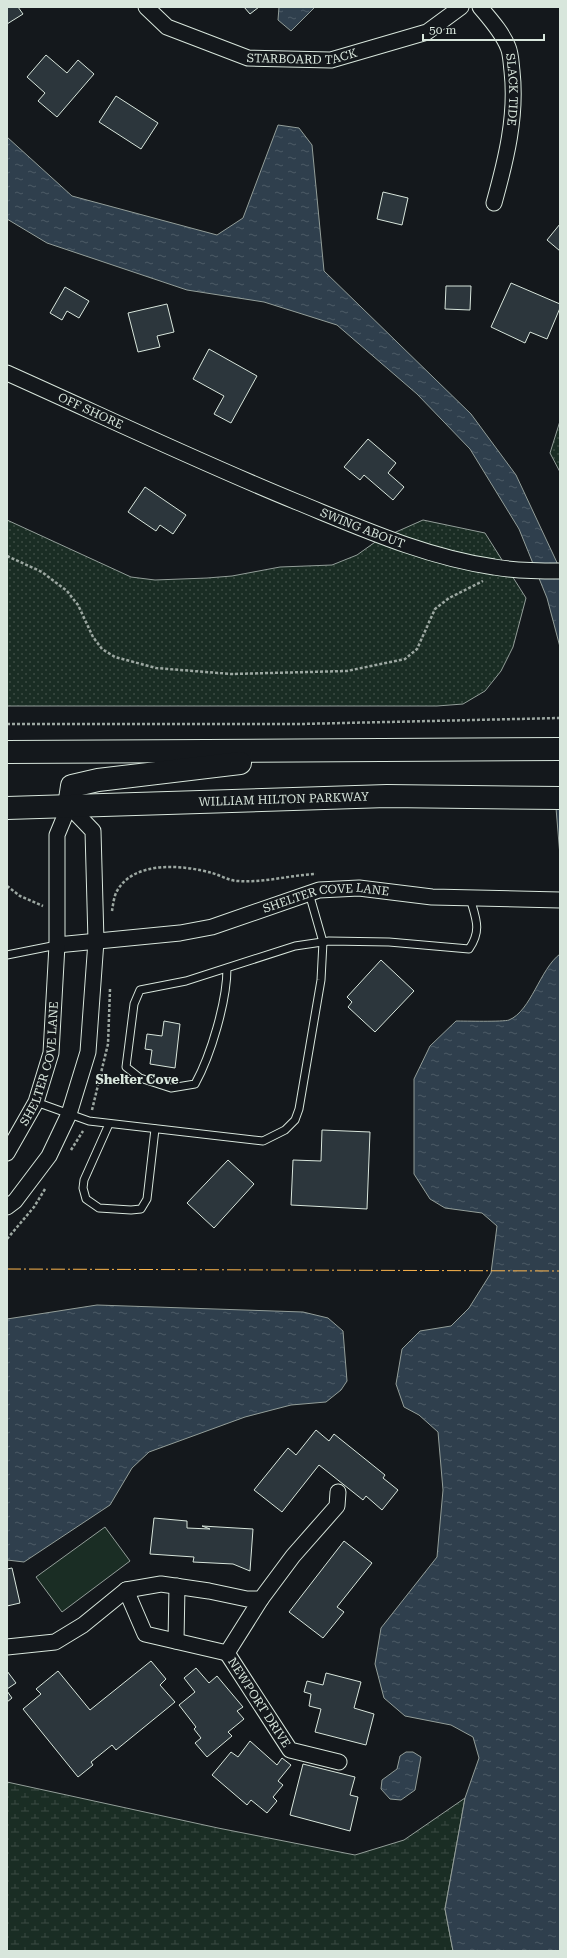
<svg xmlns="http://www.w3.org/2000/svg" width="567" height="1958" font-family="'Roboto Serif',serif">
	<defs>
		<pattern id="grass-dots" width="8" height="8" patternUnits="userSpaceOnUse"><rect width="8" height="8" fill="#1a2d24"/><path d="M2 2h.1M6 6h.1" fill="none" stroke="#3b4b43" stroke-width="1.8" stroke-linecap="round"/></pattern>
		<pattern id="wetland-marsh" width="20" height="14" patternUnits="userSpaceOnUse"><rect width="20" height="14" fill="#1a2d24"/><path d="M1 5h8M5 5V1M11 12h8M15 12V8" fill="none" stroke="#3b4b43"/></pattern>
		<pattern id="water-ripples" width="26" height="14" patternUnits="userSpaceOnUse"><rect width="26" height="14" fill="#2f3f4d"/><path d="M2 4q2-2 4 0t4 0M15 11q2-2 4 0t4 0" fill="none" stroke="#4c5b66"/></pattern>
	</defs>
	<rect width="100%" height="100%" fill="#14181c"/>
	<g fill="url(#grass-dots)" stroke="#939e99">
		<path d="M560,421V472L550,453Z"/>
		<path d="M7,520L131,577L155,580L207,578L232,576L280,567L332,565L357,555L378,540L423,520L485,533L526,598L513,647L501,671L485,691L463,704L437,706H7Z"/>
	</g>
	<path fill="url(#wetland-marsh)" stroke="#939e99" d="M7,1782L218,1828L355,1855L404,1840L465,1798L445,1909L453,1951H7Z"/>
	<path fill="#1a2d24" stroke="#939e99" d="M105,1527L130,1561L62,1612L36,1577Z"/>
	<g fill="url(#water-ripples)" stroke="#939e99">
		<path d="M279,7H315L291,31L278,20Z"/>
		<path d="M278,125L299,128L312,145L324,271L471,414L516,475L560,569V647L547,598L519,529L470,449L417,394L337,325L264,302L187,290L47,243L7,219V137L72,196L217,235L243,218Z"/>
		<path d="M560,801V856L556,808Z"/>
		<path d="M560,954V1951H453L445,1909L465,1798L479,1758L473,1737L451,1725L405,1716L384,1698L375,1664L381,1628L437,1557L443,1490L438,1432L419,1415L404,1407L396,1384L402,1349L420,1331L451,1326L469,1308L491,1273L497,1226L482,1213L445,1208L430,1199L414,1174V1079L430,1046L456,1021C465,1021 503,1022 509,1020C531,1011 540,969 560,954Z"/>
		<path d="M97,1305L303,1312L328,1318L343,1331L347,1381L341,1390L326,1402L291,1405L245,1417L149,1452L132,1468L110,1505L24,1562L7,1560V1319Z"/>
		<path d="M406,1752H413L421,1757L415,1790L401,1800L390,1799L381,1789L382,1780L397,1769L400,1756Z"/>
	</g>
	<g fill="#2c363c" stroke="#d8e6dc">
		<path d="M7,7H18L23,14L7,24Z"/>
		<path d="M244,7H259L250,14Z"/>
		<path d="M46,55L67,73L78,60L94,74L57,117L38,101L45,93L27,77Z"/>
		<path d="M116,96L158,123L141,149L99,122Z"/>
		<path d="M383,192L408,198L402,225L377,219Z"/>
		<path d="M560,224V251L547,240Z"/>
		<path d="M511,283L560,304V308L547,339L530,332L525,343L491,327Z"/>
		<path d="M446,286H471L470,310L445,309Z"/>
		<path d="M65,287L89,301L79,318L67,311L62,320L50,313Z"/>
		<path d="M167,304L174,332L157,336L160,347L138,352L128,313Z"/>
		<path d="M209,349L257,376L231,423L214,414L224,396L193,379Z"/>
		<path d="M368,439L396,463L388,473L404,487L393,500L364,475L360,480L344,467Z"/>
		<path d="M145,487L186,515L173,534L160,525L156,531L128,512Z"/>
		<path d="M381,960L414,991L375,1032L348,1007L352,1002L347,997Z"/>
		<path d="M164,1021L180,1024L175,1068L150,1064L152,1050L145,1049L147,1034L162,1036Z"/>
		<path d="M322,1130L370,1132L367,1209L291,1205L293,1160L321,1161Z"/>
		<path d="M228,1160L254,1184L214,1228L187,1203Z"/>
		<path d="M316,1430L329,1441L334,1434L385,1475L383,1478L398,1490L382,1510L366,1496L363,1500L319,1465L282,1512L254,1490L288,1448L296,1455Z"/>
		<path d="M154,1518L187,1521V1528L210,1529L202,1526L253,1529L250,1571L233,1564L193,1562L194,1557L150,1554Z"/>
		<path d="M344,1541L372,1563L337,1607L344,1612L323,1638L289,1612Z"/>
		<path d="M12,1568L20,1603L7,1606V1569Z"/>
		<path d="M151,1661L166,1679L160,1685L175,1702L116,1750L112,1745L91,1762L93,1765L78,1777L23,1709L41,1694L36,1689L58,1671L90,1710Z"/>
		<path d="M196,1668L209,1683L217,1676L243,1707L237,1711L244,1719L228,1732L232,1736L207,1757L195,1743L201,1738L194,1729L196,1727L179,1705L195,1692L184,1678Z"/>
		<path d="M7,1671L16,1683L7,1689Z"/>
		<path d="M326,1673L361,1682L354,1708L374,1714L366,1745L315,1732L321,1709L309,1706L311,1694L304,1692L307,1681L323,1685Z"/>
		<path d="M7,1691L12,1698L7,1702Z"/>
		<path d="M250,1741L277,1765L282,1758L291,1765L278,1781L283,1785L273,1797L277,1801L267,1813L251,1800L247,1805L212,1775L231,1752L238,1757Z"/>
		<path d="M303,1764L355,1777L350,1795L358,1797L350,1831L290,1815Z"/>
	</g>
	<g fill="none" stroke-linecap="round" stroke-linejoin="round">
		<defs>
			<g id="lane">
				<path d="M7,955L57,945"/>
				<path d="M227,968C227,1001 211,1055 195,1084L171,1088L140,1078L126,1067L134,1004L140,990L186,981L295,946L329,941L389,942L469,949C482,930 476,919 470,898"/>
				<path d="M36,1102L89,1121L263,1141L285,1130L295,1120L299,1109L321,980L323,942L309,893"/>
				<path d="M109,1124L84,1180L83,1188L86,1199L99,1208L131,1210L141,1209L147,1199L155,1129"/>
			</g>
			<g id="street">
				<path id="s1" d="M146,7L167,27L248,58L331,60L427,32L461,7"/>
				<path id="s2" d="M480,7C490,19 502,32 508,47C511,54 511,63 512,71C517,116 506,160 494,203"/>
				<path id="s3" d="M7,373C103,416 199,462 297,502C361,528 425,557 494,567C516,571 538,571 560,571"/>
				<path id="s4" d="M57,945L180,933L212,927L319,890L359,888L432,897L560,900"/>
				<path id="s5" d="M7,1153L36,1102L51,1053L57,945V835L69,806L93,831L96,941L88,1052L69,1114L49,1156L15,1201L7,1207"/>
				<path d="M126,1590L145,1634L227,1653"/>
				<path id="s6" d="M261,1599L227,1653L290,1750L339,1762"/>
				<path d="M176,1641L177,1586"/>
				<path d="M7,1647L55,1642L83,1625L126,1590L161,1584L209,1591L247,1599H261L293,1556L337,1506L338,1492"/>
			</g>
			<g id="highway">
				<path d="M7,752L560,749"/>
				<path d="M69,806L72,786L98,780L240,763"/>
				<path id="s7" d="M7,808L387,796L560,798"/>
			</g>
		</defs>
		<use href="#lane" stroke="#d8e6dc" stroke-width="9"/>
		<use href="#street" stroke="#d8e6dc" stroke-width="17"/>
		<use href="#highway" stroke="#d8e6dc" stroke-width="24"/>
		<g stroke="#9da8a2" stroke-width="2.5" stroke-dasharray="3 2" stroke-linecap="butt">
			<path d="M7,556L42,572L67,591L78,605L93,637L102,649L115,657L156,668L231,674L347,671L405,659L417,649L435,609L449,598L483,581"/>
			<path d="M7,724H300L560,718"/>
			<path d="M7,886L20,896L43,906"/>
			<path d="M112,911C113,905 114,896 117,891C134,860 184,865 212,873C220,875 229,881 238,881C265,883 290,875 316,874"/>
			<path d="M92,1110L108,1044L110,989"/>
			<path d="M71,1150L83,1131"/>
			<path d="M7,1239L34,1207L45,1189"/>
		</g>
		<use href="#lane" stroke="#14181c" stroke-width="7"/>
		<use href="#street" stroke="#14181c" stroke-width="15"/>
		<use href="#highway" stroke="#14181c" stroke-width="22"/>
		<path stroke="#ffb74d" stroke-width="1" stroke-dasharray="14 3 2 3" stroke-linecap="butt" d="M7,1269L560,1271"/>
	</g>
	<g text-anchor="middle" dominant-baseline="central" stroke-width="3" stroke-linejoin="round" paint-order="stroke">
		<g font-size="12" fill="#d8e6dc" stroke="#14181c">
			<text stroke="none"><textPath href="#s1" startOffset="170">STARBOARD TACK</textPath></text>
			<text stroke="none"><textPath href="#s2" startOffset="92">SLACK TIDE</textPath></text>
			<text stroke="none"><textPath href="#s3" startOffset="92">OFF SHORE</textPath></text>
			<text stroke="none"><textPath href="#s3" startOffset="388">SWING ABOUT</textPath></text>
			<text stroke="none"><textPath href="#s7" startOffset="277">WILLIAM HILTON PARKWAY</textPath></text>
			<text stroke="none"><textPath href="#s4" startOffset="275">SHELTER COVE LANE</textPath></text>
			<text stroke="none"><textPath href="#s5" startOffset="97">SHELTER COVE LANE</textPath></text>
			<text stroke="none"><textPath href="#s6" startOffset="123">NEWPORT DRIVE</textPath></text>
		</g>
		<g font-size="13" font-weight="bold" fill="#d8e6dc" stroke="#14181c">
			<text x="137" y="1079">Shelter Cove</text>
		</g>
	</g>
	<rect width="567" height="1958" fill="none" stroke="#d8e6dc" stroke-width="16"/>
	<path d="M423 34v6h121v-6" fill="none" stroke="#d8e6dc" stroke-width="2"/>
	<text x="429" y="34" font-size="12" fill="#d8e6dc" stroke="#14181c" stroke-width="3" paint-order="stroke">50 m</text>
</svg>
